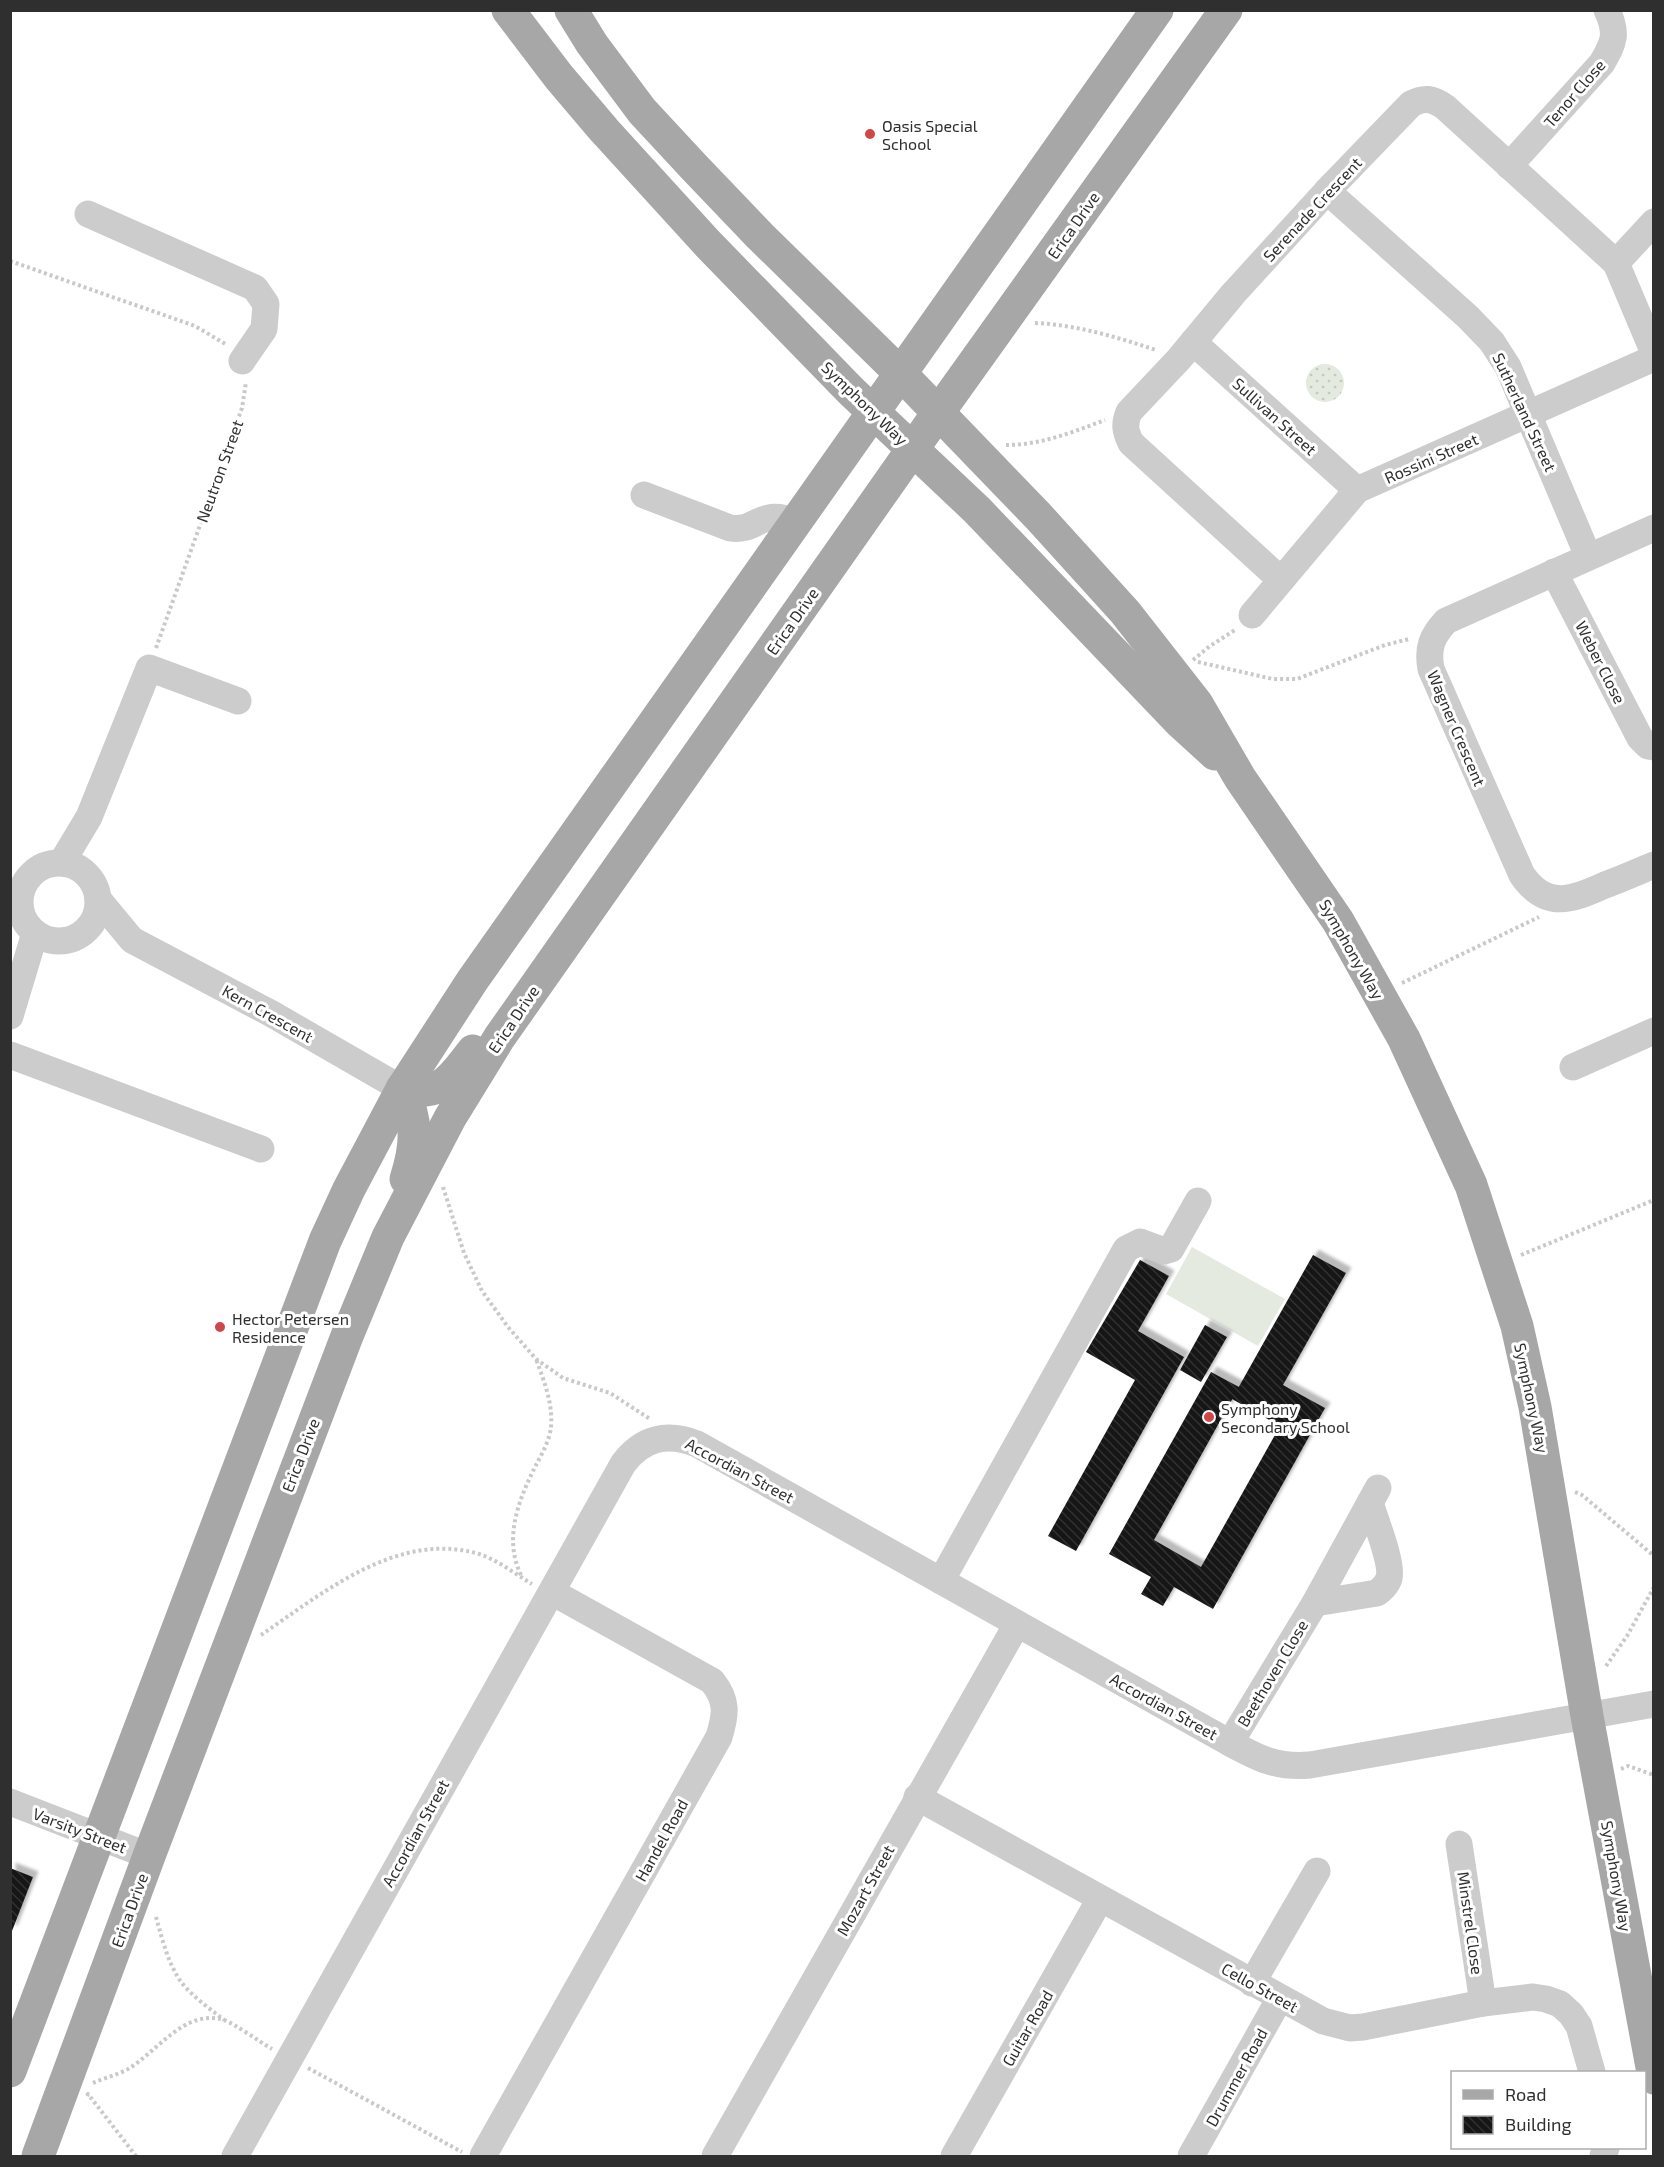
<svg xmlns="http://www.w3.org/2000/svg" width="1664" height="2167" font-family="'Exo 2',sans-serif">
	<defs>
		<pattern id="park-dots" width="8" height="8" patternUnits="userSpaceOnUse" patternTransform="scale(1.5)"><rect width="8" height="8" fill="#e4eadf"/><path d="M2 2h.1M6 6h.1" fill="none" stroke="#c4c9c0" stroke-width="1.8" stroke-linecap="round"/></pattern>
		<pattern id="building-back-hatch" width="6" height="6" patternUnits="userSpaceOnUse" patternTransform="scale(1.5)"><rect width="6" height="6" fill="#161616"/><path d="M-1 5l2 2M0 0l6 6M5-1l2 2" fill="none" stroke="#303030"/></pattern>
		<filter id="shadow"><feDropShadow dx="5.5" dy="-5.5" stdDeviation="1.5" flood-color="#0004"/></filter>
	</defs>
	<rect width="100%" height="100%" fill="#fff"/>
	<path fill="#e4eadf" d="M1192,1247L1285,1299L1258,1346L1166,1294Z"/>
	<circle fill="url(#park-dots)" cx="1325" cy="383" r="19"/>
	<g fill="url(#building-back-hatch)" filter="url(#shadow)">
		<path d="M1313,1255L1346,1273L1283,1385L1325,1408L1213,1609L1174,1587L1163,1606L1141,1594L1151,1577L1109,1554L1211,1372L1239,1387L1154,1540L1201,1567L1280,1426L1232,1399Z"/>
		<path d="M1140,1260L1169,1276L1138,1331L1184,1357L1076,1551L1048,1536L1135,1380L1086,1352Z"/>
		<path d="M1205,1325L1227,1337L1201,1382L1180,1370Z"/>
		<path d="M10,1868L33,1877L12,1931H10Z"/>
	</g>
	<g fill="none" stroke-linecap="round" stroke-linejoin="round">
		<g stroke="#c9c9c9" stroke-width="4" stroke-dasharray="3 3" stroke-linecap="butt">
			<path d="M10,261L195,326L227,345"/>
			<path d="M1035,323C1078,325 1116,337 1156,350"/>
			<path d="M1006,445C1041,445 1073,432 1105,420"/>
			<path d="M156,648L242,408L246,382"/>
			<path d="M1193,660L1210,646L1235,630"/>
			<path d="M1198,662L1273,679H1297L1385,645L1409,639"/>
			<path d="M1402,983L1539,917"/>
			<path d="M443,1187L464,1253L482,1291L508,1327L536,1359L563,1378L610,1393L650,1419"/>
			<path d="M1521,1255L1654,1200"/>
			<path d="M1575,1492L1582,1495L1654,1556"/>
			<path d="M521,1575C503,1538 519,1499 536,1465C542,1454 550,1439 551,1427C553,1403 544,1381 536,1359"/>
			<path d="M261,1635C323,1593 398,1530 479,1554C498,1560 515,1574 532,1584"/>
			<path d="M1606,1666L1627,1636L1654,1587"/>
			<path d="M1621,1769L1628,1766L1654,1775"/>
			<path d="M156,1917C162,1938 167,1960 179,1979C190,1995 209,2008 224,2020"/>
			<path d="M308,2068L462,2152"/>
			<path d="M93,2083C104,2078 117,2075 128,2069C157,2052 185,2008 224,2020C235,2024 260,2042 272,2049"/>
			<path d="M87,2096L88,2094L136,2156"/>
		</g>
		<g stroke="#ccc" stroke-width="27">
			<path d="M1509,166L1602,63C1614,42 1618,34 1607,10"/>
			<path d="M1327,191L1468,317L1492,342L1508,367L1588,556"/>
			<path d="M88,214L255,288L266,304L264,329L242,361"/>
			<path d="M1616,263L1654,222"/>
			<path d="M1193,342L1357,490"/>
			<path d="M644,495L730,528C759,532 759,507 796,522"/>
			<path d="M1654,528L1446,621C1432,636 1427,648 1431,669L1522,875C1546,910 1572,900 1605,885C1621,879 1637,872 1654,865"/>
			<path d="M1554,572L1640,738L1648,746L1654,747"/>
			<path d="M1281,580L1131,443C1125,431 1124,424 1129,412L1179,359L1233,294L1327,191L1411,104C1424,97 1432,98 1445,107L1616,263L1654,353"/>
			<path d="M1252,615L1357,490L1654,358"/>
			<path d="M62,862L89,817L149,668L238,701"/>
			<circle cx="59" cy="902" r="39"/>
			<path d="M98,899L132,940L272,1014L402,1089"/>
			<path d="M10,1016L35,933"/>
			<path d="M10,1055L261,1149"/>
			<path d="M1573,1067L1654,1031"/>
			<path d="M941,1581L1126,1249L1140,1242L1164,1251L1171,1249L1198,1201"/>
			<path d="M1315,1603L1377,1593C1382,1589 1387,1585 1389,1578C1393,1564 1375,1519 1370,1503"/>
			<path d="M1230,1743L1315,1603L1378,1488"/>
			<path d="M917,1797L1323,2021L1350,2028L1363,2027L1483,2003L1533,1997L1546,1999L1560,2004L1571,2014L1579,2026L1592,2072"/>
			<path d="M10,1802L149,1856"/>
			<path d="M1459,1844L1483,2003"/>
			<path d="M1252,1983L1317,1871"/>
			<path d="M235,2156L623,1464C642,1438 667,1432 697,1444L1230,1743C1258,1758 1276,1768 1310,1765L1654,1704"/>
			<path d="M483,2156L719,1737C726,1714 728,1701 712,1681L552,1592"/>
			<path d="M715,2156L1017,1624"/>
			<path d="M954,2156L1100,1899"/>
			<path d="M1191,2156L1280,1998"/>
			<path d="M1603,2156L1606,2148"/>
		</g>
		<g stroke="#a7a7a7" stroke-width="33">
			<path d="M508,10L559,77L604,130L708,244L851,391L977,510L1180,722L1215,754"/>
			<path d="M571,10L592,44L642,111L694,167L760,236L901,374L1038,516L1125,612L1197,704L1240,778L1338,921L1404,1039L1471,1185L1517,1326L1535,1407L1587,1716L1654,2078"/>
			<path d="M402,1089C443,1096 450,1080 473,1051"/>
			<path d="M402,1089C418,1121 417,1145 406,1179"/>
			<path d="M10,2071L325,1241L349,1189L402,1089L472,981L1157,10"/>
			<path d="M38,2156L149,1856L347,1336L388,1237L450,1118L499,1038L938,413L1226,10"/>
		</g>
	</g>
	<g fill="#cf4749" stroke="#fff" stroke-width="2">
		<circle cx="870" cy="134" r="6"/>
		<circle cx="220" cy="1327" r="6"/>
		<circle cx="1209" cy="1417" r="6"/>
	</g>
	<g text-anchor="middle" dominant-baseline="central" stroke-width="6" stroke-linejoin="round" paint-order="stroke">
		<g font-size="16" fill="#2f2f2f" stroke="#fff">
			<text transform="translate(1574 93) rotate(-49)">Tenor Close</text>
			<text transform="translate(1312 209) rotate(-47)">Serenade Crescent</text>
			<text transform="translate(1073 225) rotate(-55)">Erica Drive</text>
			<text transform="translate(865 403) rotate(44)">Symphony Way</text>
			<text transform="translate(1525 412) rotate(65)">Sutherland Street</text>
			<text transform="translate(1275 416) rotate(42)">Sullivan Street</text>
			<text transform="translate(1431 458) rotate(-24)">Rossini Street</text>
			<text transform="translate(219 471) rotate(-70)">Neutron Street</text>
			<text transform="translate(792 621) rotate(-55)">Erica Drive</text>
			<text transform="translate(1601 662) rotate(63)">Weber Close</text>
			<text transform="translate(1457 728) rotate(67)">Wagner Crescent</text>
			<text transform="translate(1352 949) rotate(60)">Symphony Way</text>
			<text transform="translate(268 1013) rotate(29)">Kern Crescent</text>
			<text transform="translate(513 1019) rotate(-56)">Erica Drive</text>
			<text transform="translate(1532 1398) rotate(78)">Symphony Way</text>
			<text transform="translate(300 1455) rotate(-69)">Erica Drive</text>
			<text transform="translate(740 1470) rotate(28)">Accordian Street</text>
			<text transform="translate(1272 1673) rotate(-59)">Beethoven Close</text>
			<text transform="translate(1164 1706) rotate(29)">Accordian Street</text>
			<text transform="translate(80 1830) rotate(21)">Varsity Street</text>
			<text transform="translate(415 1833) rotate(-61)">Accordian Street</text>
			<text transform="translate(661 1840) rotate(-61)">Handel Road</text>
			<text transform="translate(1617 1876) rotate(80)">Symphony Way</text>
			<text transform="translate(865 1890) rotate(-61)">Mozart Street</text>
			<text transform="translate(129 1910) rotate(-70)">Erica Drive</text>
			<text transform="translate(1471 1923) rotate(82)">Minstrel Close</text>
			<text transform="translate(1260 1987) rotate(29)">Cello Street</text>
			<text transform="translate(1027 2028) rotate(-60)">Guitar Road</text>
			<text transform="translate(1236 2077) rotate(-61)">Drummer Road</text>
		</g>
		<g font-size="16" fill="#2f2f2f" stroke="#fff" text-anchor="start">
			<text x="882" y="125">Oasis Special<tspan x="882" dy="18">School</tspan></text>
			<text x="232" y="1318">Hector Petersen<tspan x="232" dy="18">Residence</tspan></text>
			<text x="1221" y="1408">Symphony<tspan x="1221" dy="18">Secondary School</tspan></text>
		</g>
	</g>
	<rect width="1664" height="2167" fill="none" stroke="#2f2f2f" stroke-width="24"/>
	<rect x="1451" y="2071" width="195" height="78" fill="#ffffff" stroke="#acacac" stroke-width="1.5"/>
	<rect x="1463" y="2090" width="30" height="9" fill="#a7a7a7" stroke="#acacac" stroke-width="1.5"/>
	<text x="1505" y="2101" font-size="18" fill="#2f2f2f">Road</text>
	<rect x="1463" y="2116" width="30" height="18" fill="url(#building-back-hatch)" stroke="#acacac" stroke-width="1.5"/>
	<text x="1505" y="2131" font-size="18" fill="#2f2f2f">Building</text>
</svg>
